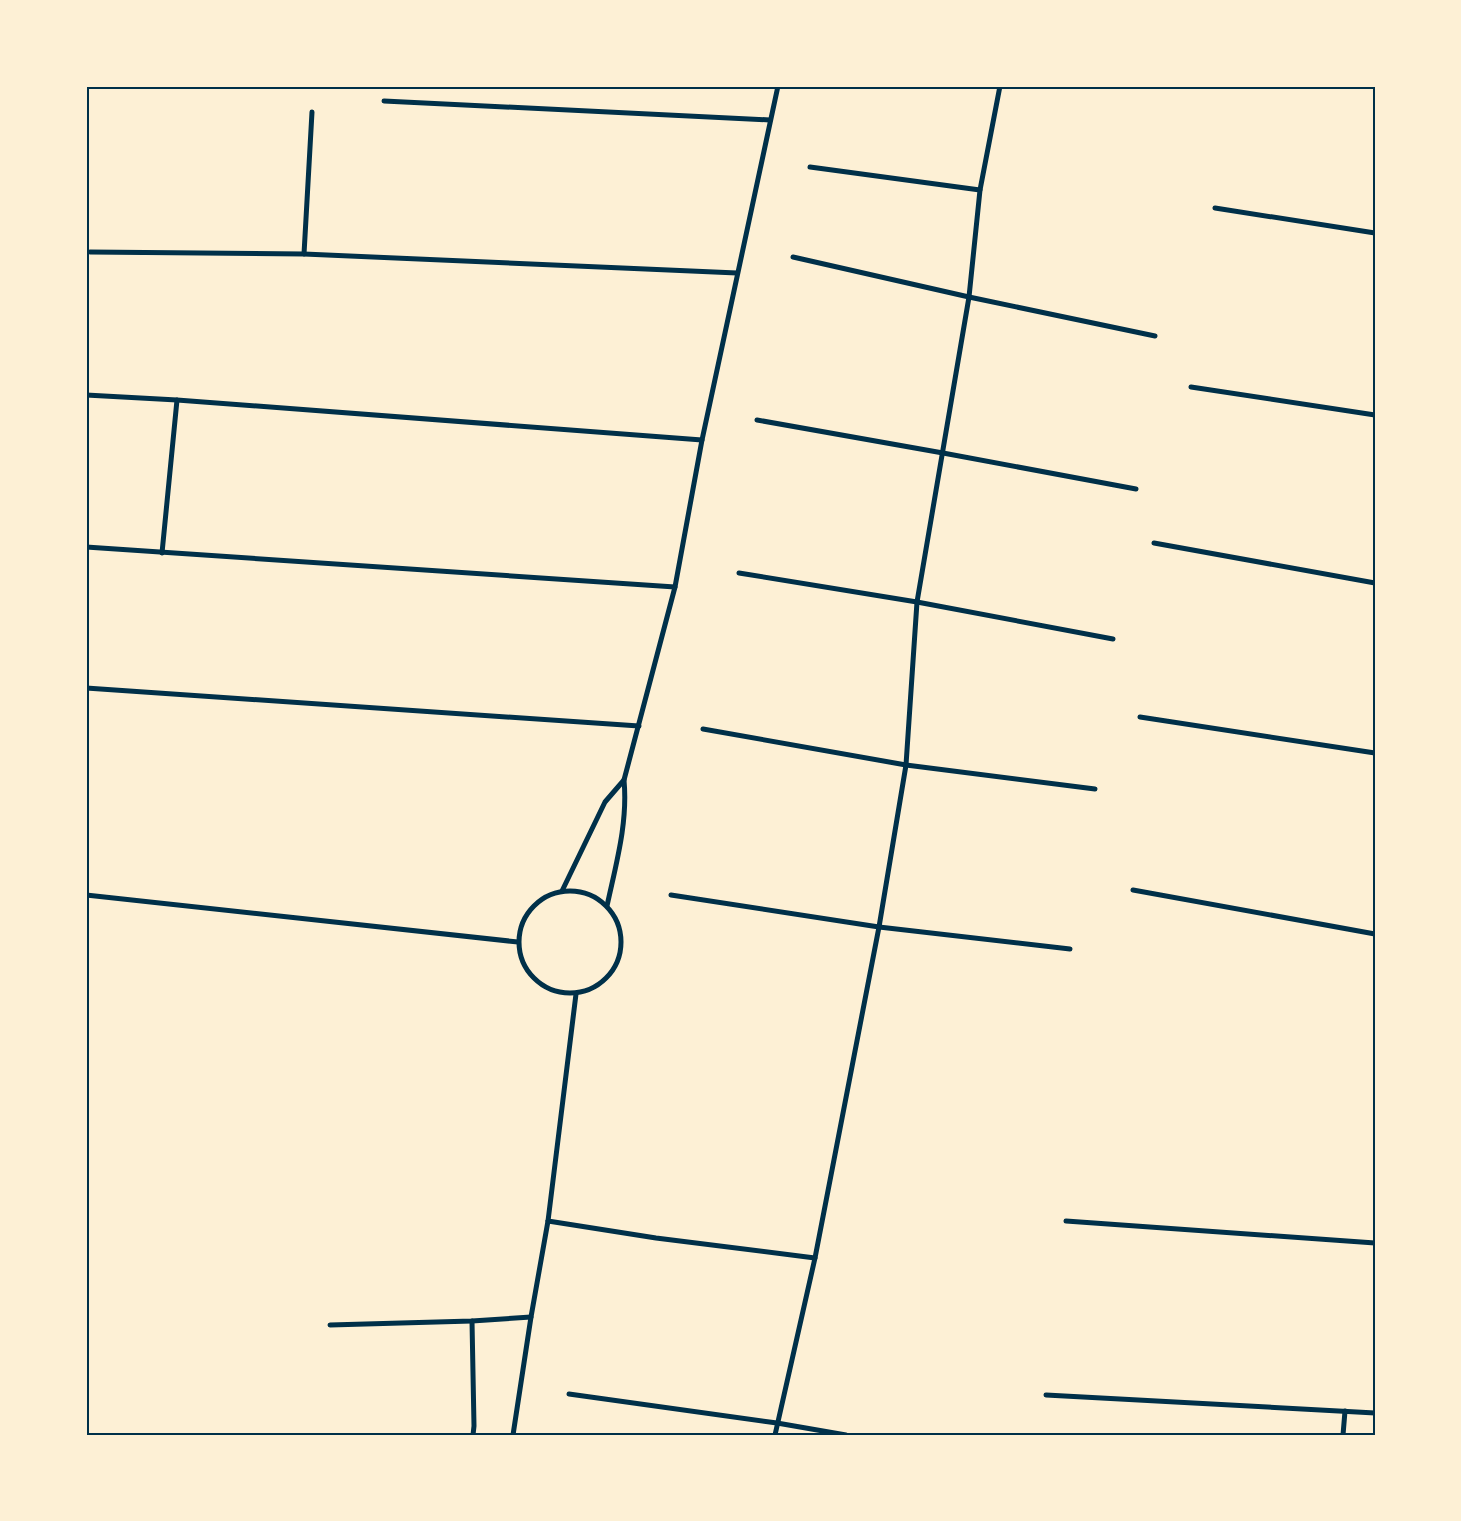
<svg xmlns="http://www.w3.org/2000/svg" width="1461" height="1521" font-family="'Sofia Sans Condensed',sans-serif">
	<rect width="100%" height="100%" fill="#fdf0d5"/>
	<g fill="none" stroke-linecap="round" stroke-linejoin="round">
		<g stroke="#003049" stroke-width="5">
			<path d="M384,101L770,120"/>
			<path d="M810,167L980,190"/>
			<path d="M1215,208L1375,233"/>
			<path d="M90,252L304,254L737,273"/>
			<path d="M304,254L312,112"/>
			<path d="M793,257L969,297L1155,336"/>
			<path d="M1191,387L1375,415"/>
			<path d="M86,395L177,400L702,440"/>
			<path d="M757,420L943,453L1136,489"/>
			<path d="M1154,543L1375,583"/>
			<path d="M86,547L675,587"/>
			<path d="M162,553L177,400"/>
			<path d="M739,573L917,602L1113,639"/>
			<path d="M86,688L639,726"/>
			<path d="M1140,717L1375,753"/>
			<path d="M703,729L906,765L1095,789"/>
			<path d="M1133,890L1375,934"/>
			<circle cx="570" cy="942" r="51"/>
			<path d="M562,891L605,802L624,780"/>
			<path d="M86,895L518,942"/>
			<path d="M671,895L879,927L1070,949"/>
			<path d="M607,906C616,864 628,823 624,780L675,587L702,440L778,86"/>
			<path d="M548,1221L656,1238L815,1258"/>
			<path d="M1066,1221L1375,1243"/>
			<path d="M472,1321L474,1426L473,1435"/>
			<path d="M330,1325L472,1321L531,1317"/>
			<path d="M569,1394L777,1423L846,1435"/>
			<path d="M1046,1395L1375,1413"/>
			<path d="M513,1435L531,1317L548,1221L576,994"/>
			<path d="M775,1435L815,1258L879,927L906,765L917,602L969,297L980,190L1000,86"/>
			<path d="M1343,1435L1345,1411"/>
		</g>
	</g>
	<rect width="1461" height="1521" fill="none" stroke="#fdf0d5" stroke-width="175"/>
	<rect x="88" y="88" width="1286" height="1346" fill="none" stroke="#003049" stroke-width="2"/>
</svg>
